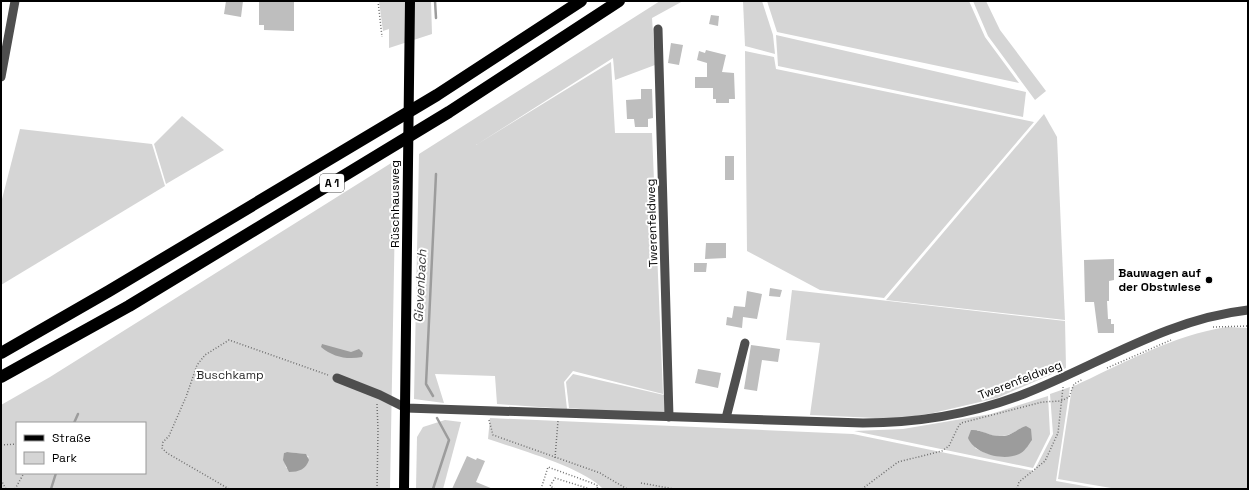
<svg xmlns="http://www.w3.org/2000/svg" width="1249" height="490" font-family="'Space Grotesk',sans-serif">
	<rect width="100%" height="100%" fill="#fff"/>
	<g fill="#d5d5d5" fill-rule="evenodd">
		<path d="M379,1H431L432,34L389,48V29L383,31Z"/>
		<path d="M660,1H683L652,18L655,65L615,80L613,58L476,145L611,62L615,133H652L663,394L573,371L564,382L567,409L497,404L495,376L435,374L444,403L414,399L419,154Z"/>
		<path d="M743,1H762L773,35L775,54L745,46Z"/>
		<path d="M767,1H969L985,37L1019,83L777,32Z"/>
		<path d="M973,1H986L1000,30L1046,91L1035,100L988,36Z"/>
		<path d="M776,35L1026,92L1023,117L778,66Z"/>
		<path d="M745,51L774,57L776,69L1034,122L884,298L820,290L747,251Z"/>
		<path d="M1044,114L1057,137L1065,320L886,300Z"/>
		<path d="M182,116L224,150L166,184L154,144Z"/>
		<path d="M20,129L152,144L165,186L1,285V203Z"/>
		<path d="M396,160L390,489H1V405L50,377ZM17,423H145V473H17ZM287,452L305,454L309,457L286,468L284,453Z"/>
		<path d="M792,290L1065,321L1066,368L997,398L933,413L898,419L810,415L820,343L786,340Z"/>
		<path d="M1227,327L1248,328V489H1117L1058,479L1072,387C1122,364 1173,335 1227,327Z"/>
		<path d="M573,374L664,395L665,416L569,408L566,382Z"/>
		<path d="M1070,387L1056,481L1101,489H603C584,468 517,449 488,439L490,418L853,434L1034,471L1053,434L1050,394Z"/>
		<path d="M1048,396L1050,434L1033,468L854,431L903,429L991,414ZM1021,428L1027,447C1013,461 991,457 975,448L977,430C995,437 1004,440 1021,428Z"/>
		<path d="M445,420L461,422L443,489H416L417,437L423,427Z"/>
	</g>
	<g fill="#9c9c9c">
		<path d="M322,344L351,352L359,349L363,353L362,357C347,360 333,357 321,347Z"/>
		<path d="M1026,426L1031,429L1032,440C1029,444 1026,450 1021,453C1007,462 975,455 968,438L971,430C981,429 989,436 1000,436C1011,437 1016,429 1026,426Z"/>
		<path d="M287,452L306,454L309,460C306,469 299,472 289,472L283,460L284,453Z"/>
	</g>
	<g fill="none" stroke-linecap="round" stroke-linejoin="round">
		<g stroke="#9c9c9c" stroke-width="2.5">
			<path d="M435,1L436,18"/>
			<path d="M433,396L426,384L436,174"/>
			<path d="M74,423L78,414"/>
			<path d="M51,489L56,473"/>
			<path d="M433,489L449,440L437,418"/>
		</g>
	</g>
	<g fill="#bebebe">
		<path d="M226,1H243L241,17L224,14Z"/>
		<path d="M259,1H294V31L264,30V25H259Z"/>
		<path d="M711,15L719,16L718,26L709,24Z"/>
		<path d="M671,43L683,45L679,65L668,63Z"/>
		<path d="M706,50L726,55L722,72L734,73L735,99H729V103H716V99H713V88H695V77H707V63L697,60L699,51L705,53Z"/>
		<path d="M641,89H652L653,118L648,119V127H635L634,119H627L626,100L641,99Z"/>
		<rect x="725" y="156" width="9" height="24"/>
		<path d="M706,243H726V258L705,259Z"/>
		<path d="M1114,259V280L1109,281V301H1107L1108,319H1111V324H1114V333H1098L1094,302H1085L1084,260Z"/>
		<path d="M694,263H707L706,272H694Z"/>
		<path d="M770,288L782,290L780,297L769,296Z"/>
		<path d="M747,291L762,294L757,319L743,317L742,328L726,325L727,317L732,318L734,306L745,307Z"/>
		<path d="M751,345L780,349L778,362L762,360L757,391L744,389Z"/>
		<path d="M698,369L721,373L718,388L695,383Z"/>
		<path d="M467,456L476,460L477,458L485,461L476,482L493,489H452Z"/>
	</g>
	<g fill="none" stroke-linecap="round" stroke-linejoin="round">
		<g stroke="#707070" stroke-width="1.5" stroke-dasharray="1 2" stroke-linecap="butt">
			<path d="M378,1L382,37"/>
			<path d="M1213,327L1248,326"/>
			<path d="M1107,368L1171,340"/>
			<path d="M377,404L378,430L377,489"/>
			<path d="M489,420L493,435L600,473L627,489"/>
			<path d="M1,445L17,444"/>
			<path d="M555,458L558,421"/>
			<path d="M1,480L6,489"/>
			<path d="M641,483L674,489"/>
			<path d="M15,489L24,473"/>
			<path d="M229,489L167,453L162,448L163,442L169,436L186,397L197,365L205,355L229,340L328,375"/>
			<path d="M541,489L548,467L592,483L598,486L597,489"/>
			<path d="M555,489L550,486L555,478L590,489"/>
			<path d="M862,489L898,462L942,451L949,446L958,427L961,423L1042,402L1061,401L1069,397L1074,384L1083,379"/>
			<path d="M1017,489L1019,482L1045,461L1058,433L1063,387"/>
		</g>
		<g stroke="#4e4e4e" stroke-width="9">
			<path d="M658,29L669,417"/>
			<path d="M1,77L15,1"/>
			<path d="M337,378L380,395L406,408L863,423C919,423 972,414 1024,394C1098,365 1167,319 1248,310"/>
			<path d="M726,418L745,343"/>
		</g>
		<path stroke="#000" stroke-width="10" d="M404,489L410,1"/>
		<g stroke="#000" stroke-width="12">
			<path d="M1,353L109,291L437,95L581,1"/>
			<path d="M1,377L129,306L449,112L619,1"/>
		</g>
	</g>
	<circle fill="#000" stroke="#fff" stroke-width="1.5" cx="1209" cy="280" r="4"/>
	<g text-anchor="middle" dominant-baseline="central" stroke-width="4" stroke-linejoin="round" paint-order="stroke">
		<rect fill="#fff" stroke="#4c4c4c" stroke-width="1" x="320" y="174" width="24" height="18" rx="3"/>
		<g font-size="11" font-weight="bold" fill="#000">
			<text x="332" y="183">A 1</text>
		</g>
		<g font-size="12" fill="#000" stroke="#fff">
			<text transform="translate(395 204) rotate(-90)">Rüschhausweg</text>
			<text transform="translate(652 223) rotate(-92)">Twerenfeldweg</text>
			<text transform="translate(1020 380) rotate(-21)">Twerenfeldweg</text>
		</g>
		<g font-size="12" font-weight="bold" fill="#000" stroke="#fff" text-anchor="end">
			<text x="1201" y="273">Bauwagen auf<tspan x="1201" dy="14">der Obstwiese</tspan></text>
		</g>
		<g font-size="12" fill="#2c2c2c" stroke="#fff">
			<text x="230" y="375">Buschkamp</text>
		</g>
		<g font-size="13" font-style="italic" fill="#3d3d3d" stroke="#fff">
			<text transform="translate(420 286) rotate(-87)">Gievenbach</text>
		</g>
	</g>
	<rect width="1249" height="490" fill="none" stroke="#000000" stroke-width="4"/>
	<rect x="16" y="422" width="130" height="52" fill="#ffffff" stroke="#999999"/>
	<rect x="24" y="435" width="20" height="6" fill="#000000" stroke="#999999"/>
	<text x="52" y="442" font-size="12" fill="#000000">Straße</text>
	<rect x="24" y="452" width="20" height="12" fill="#d5d5d5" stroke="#999999"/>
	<text x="52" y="462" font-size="12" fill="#000000">Park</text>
</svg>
